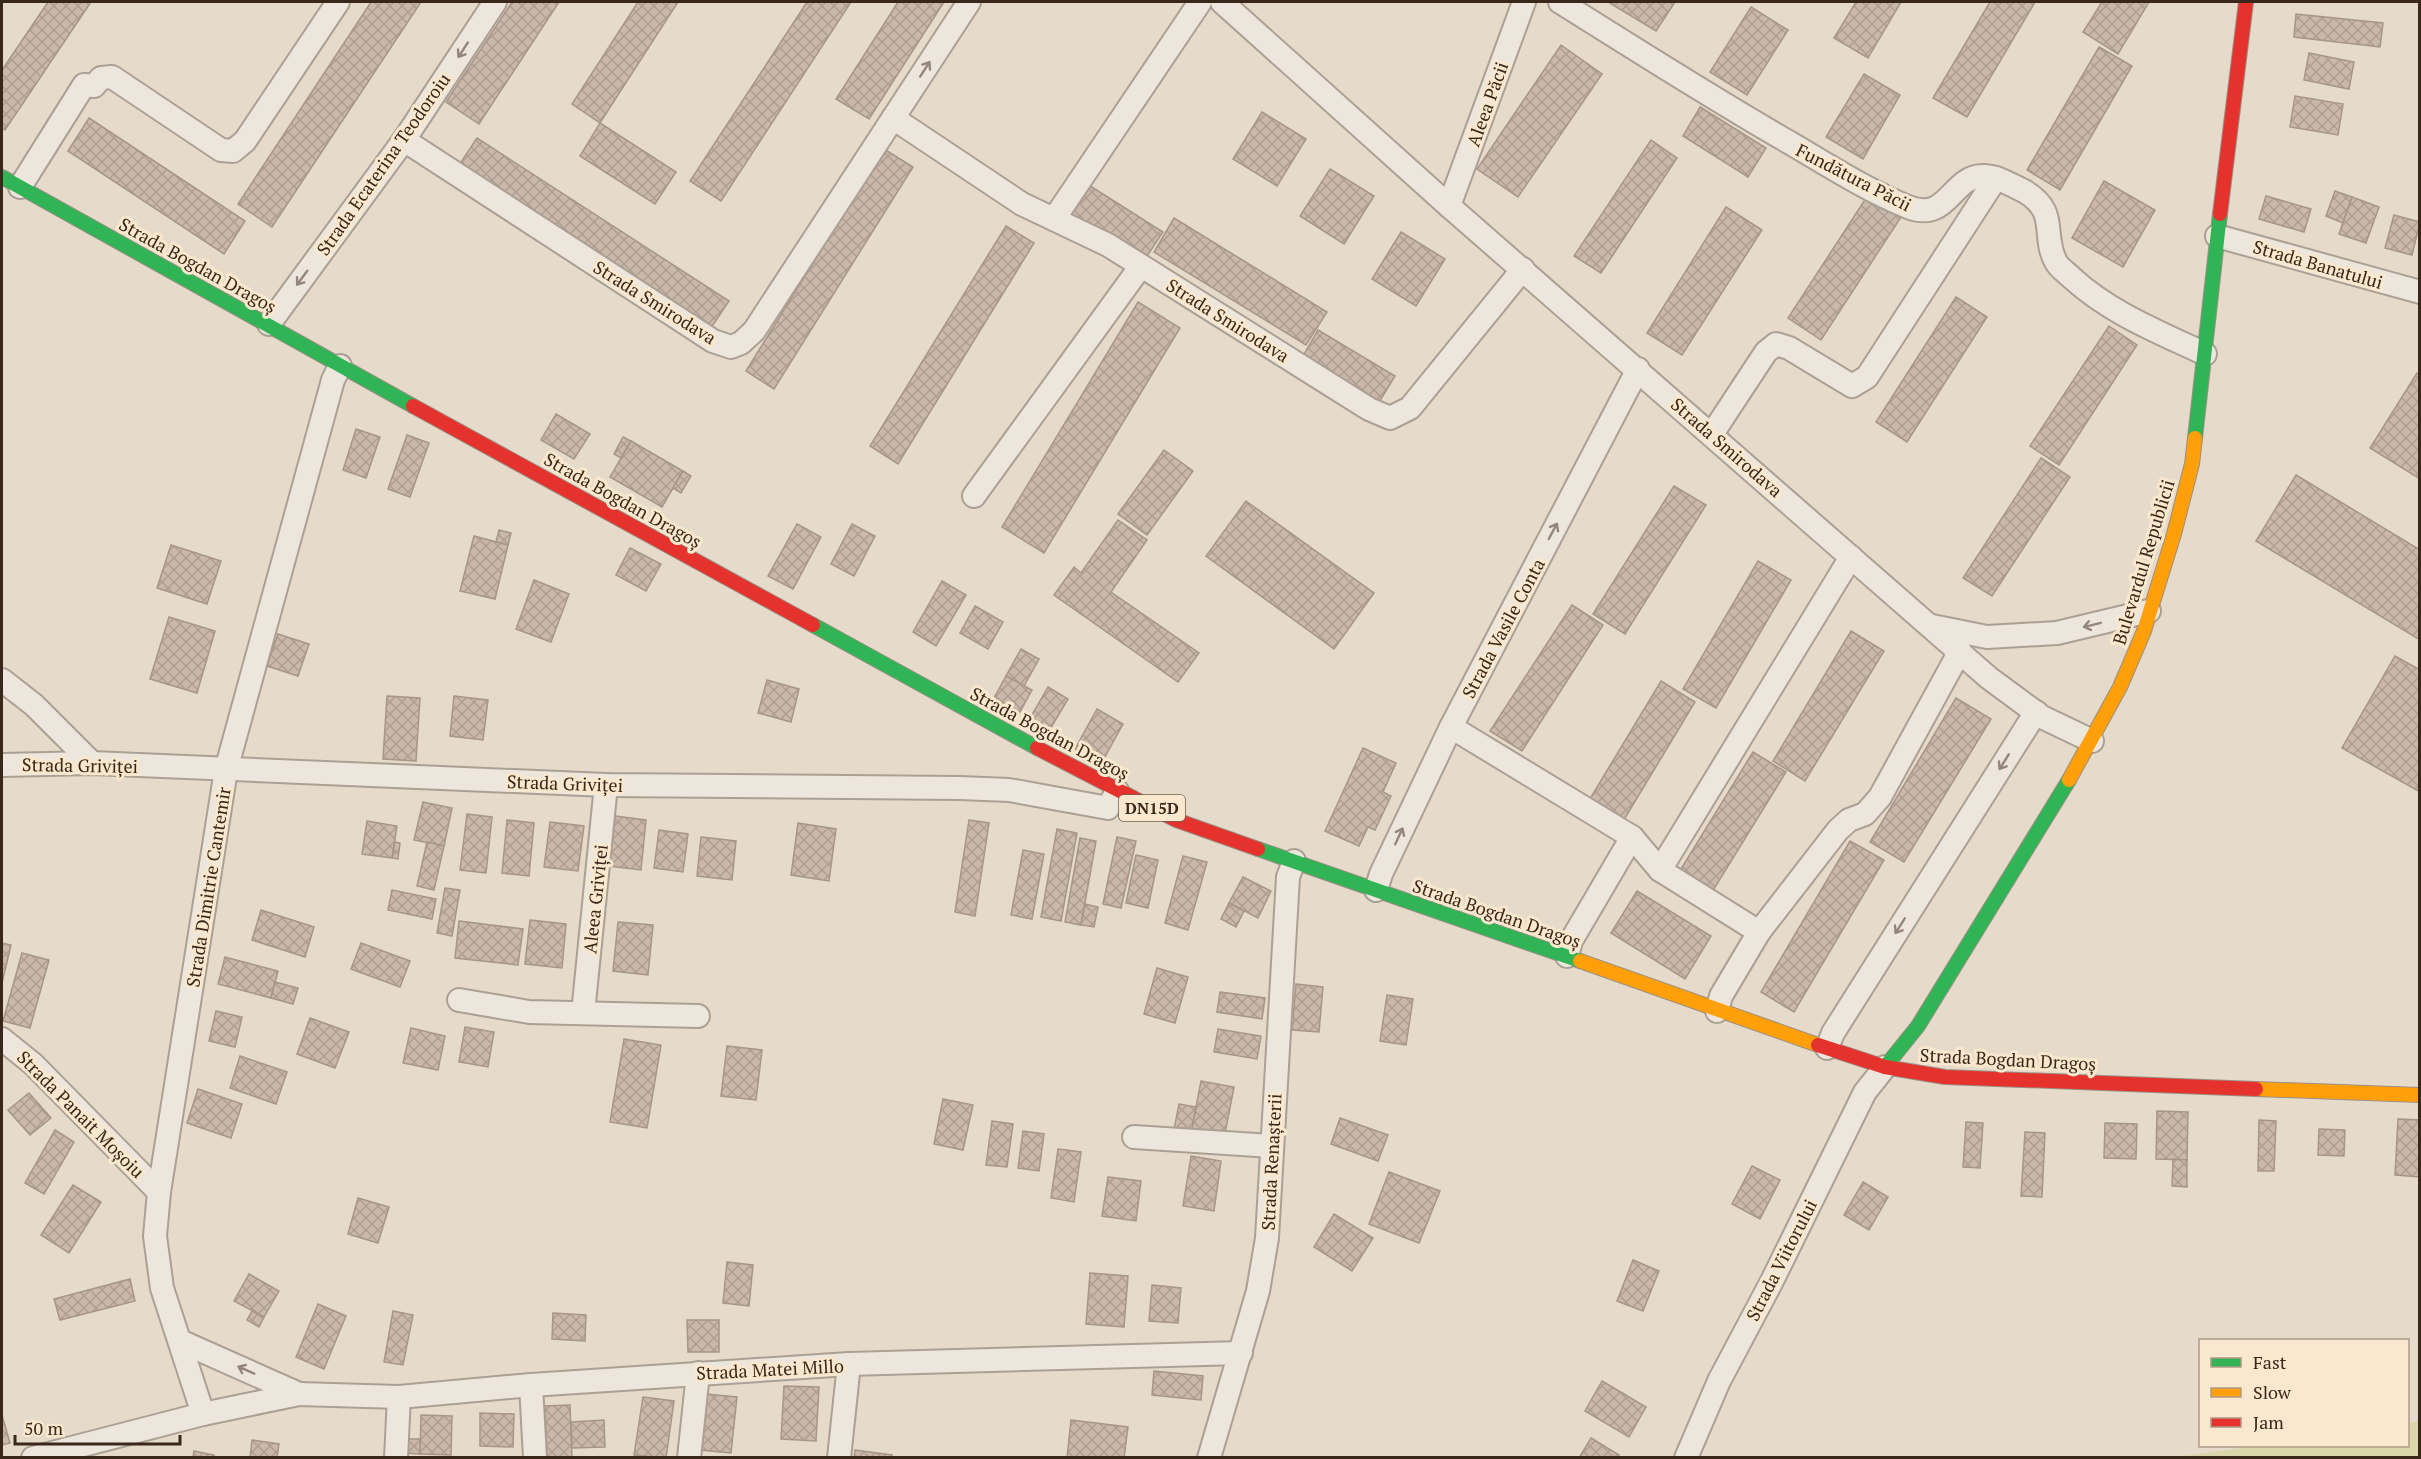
<svg xmlns="http://www.w3.org/2000/svg" width="2421" height="1459" font-family="'PT Serif',serif">
	<defs>
		<pattern id="building-cross-hatch" width="8" height="8" patternUnits="userSpaceOnUse" patternTransform="scale(1.5)"><rect width="8" height="8" fill="#cab8aa"/><path d="M0 0l8 8M0 8l8-8" fill="none" stroke="#ae9e92"/></pattern>
	</defs>
	<rect width="100%" height="100%" fill="#e6dbca"/>
	<path fill="#dad6ab" d="M2419,1421V1457H2175L2256,1446H2408V1423Z"/>
	<g fill="url(#building-cross-hatch)" stroke="#a69689" stroke-width="1.5">
		<path d="M48,2H91L5,130L2,128V70Z"/>
		<path d="M371,2H421L272,227L238,204Z"/>
		<path d="M512,2H559L479,124L446,102Z"/>
		<path d="M638,2H678L600,123L572,104Z"/>
		<path d="M807,2H851L721,201L690,181Z"/>
		<path d="M898,2H944L869,119L836,99Z"/>
		<path d="M1608,2H1675L1656,31Z"/>
		<path d="M1856,2H1901L1868,58L1834,38Z"/>
		<path d="M1990,2H2035L1967,117L1933,98Z"/>
		<path d="M2102,2H2149L2118,54L2083,32Z"/>
		<path d="M1751,7L1788,30L1747,95L1710,72Z"/>
		<path d="M2296,14L2383,23L2380,47L2294,37Z"/>
		<path d="M1561,45L1602,74L1518,197L1477,169Z"/>
		<path d="M2099,47L2132,66L2060,190L2027,170Z"/>
		<path d="M2309,53L2354,62L2349,89L2304,80Z"/>
		<path d="M1864,74L1900,95L1863,159L1826,137Z"/>
		<path d="M2295,96L2343,104L2338,135L2290,127Z"/>
		<path d="M1700,107L1766,148L1748,177L1683,136Z"/>
		<path d="M1262,112L1306,139L1277,186L1233,159Z"/>
		<path d="M89,118L245,221L224,254L68,151Z"/>
		<path d="M600,123L676,172L655,204L580,156Z"/>
		<path d="M477,138L729,301L709,331L457,168Z"/>
		<path d="M1651,140L1677,158L1601,273L1574,256Z"/>
		<path d="M884,149L913,167L774,389L746,371Z"/>
		<path d="M1330,169L1374,196L1344,244L1300,216Z"/>
		<path d="M2104,181L2155,210L2123,267L2072,238Z"/>
		<path d="M1087,184L1163,232L1143,262L1068,214Z"/>
		<path d="M2335,191L2352,197L2343,223L2326,216Z"/>
		<path d="M1868,195L1901,217L1821,340L1788,318Z"/>
		<path d="M2266,196L2311,209L2304,232L2259,219Z"/>
		<path d="M2352,197L2379,207L2366,243L2339,234Z"/>
		<path d="M1726,207L1762,230L1682,355L1647,333Z"/>
		<path d="M2394,215L2420,222L2412,255L2385,248Z"/>
		<path d="M1174,218L1327,312L1306,345L1154,252Z"/>
		<path d="M1006,226L1034,243L898,464L870,446Z"/>
		<path d="M1401,232L1445,259L1416,306L1372,279Z"/>
		<path d="M1956,297L1987,317L1907,442L1876,422Z"/>
		<path d="M1138,302L1180,328L1044,553L1002,527Z"/>
		<path d="M2109,326L2137,345L2059,465L2030,446Z"/>
		<path d="M1318,330L1395,376L1375,409L1299,363Z"/>
		<path d="M2417,373L2420,375V479L2370,448Z"/>
		<path d="M556,414L590,434L574,459L541,440Z"/>
		<path d="M356,429L380,437L366,478L343,470Z"/>
		<path d="M407,435L429,443L410,497L388,489Z"/>
		<path d="M623,437L631,441L621,458L614,454Z"/>
		<path d="M631,441L683,471L662,507L610,477Z"/>
		<path d="M1164,450L1193,471L1147,535L1118,514Z"/>
		<path d="M2041,458L2070,477L1992,596L1963,578Z"/>
		<path d="M683,471L691,476L681,493L673,488Z"/>
		<path d="M2296,475L2420,550V640L2256,541Z"/>
		<path d="M1674,486L1706,505L1625,634L1593,614Z"/>
		<path d="M1246,501L1374,593L1334,649L1206,556Z"/>
		<path d="M1118,520L1147,540L1111,592L1199,653L1178,682L1054,595L1074,567L1081,573Z"/>
		<path d="M797,524L821,537L793,589L768,576Z"/>
		<path d="M852,524L875,536L854,576L831,564Z"/>
		<path d="M499,530L511,533L508,545L496,542Z"/>
		<path d="M474,536L508,545L495,599L460,591Z"/>
		<path d="M171,545L221,561L207,604L157,588Z"/>
		<path d="M630,548L661,564L646,591L616,575Z"/>
		<path d="M1758,561L1791,580L1716,708L1683,689Z"/>
		<path d="M534,580L569,594L551,642L516,629Z"/>
		<path d="M942,581L966,595L936,646L913,632Z"/>
		<path d="M1572,605L1603,625L1522,751L1490,731Z"/>
		<path d="M975,606L1003,622L988,649L960,633Z"/>
		<path d="M169,617L215,631L197,693L150,679Z"/>
		<path d="M1851,631L1884,651L1805,781L1773,761Z"/>
		<path d="M278,634L309,644L298,676L267,666Z"/>
		<path d="M1021,649L1039,659L1024,686L1006,676Z"/>
		<path d="M2395,656L2420,670V792L2342,748Z"/>
		<path d="M1006,676L1032,690L1020,712L994,698Z"/>
		<path d="M767,680L799,689L791,722L758,713Z"/>
		<path d="M1661,681L1695,702L1619,828L1585,807Z"/>
		<path d="M1048,687L1068,699L1049,731L1029,720Z"/>
		<path d="M387,696L420,698L416,761L383,759Z"/>
		<path d="M454,696L488,700L483,740L450,736Z"/>
		<path d="M1956,698L1991,719L1904,862L1870,842Z"/>
		<path d="M1097,709L1123,724L1101,764L1075,749Z"/>
		<path d="M1363,748L1396,763L1383,792L1391,796L1375,830L1368,827L1359,846L1325,831Z"/>
		<path d="M1753,752L1786,772L1709,897L1676,877Z"/>
		<path d="M423,802L452,808L444,846L414,840Z"/>
		<path d="M467,814L492,817L486,873L460,870Z"/>
		<path d="M615,816L646,820L641,870L609,866Z"/>
		<path d="M507,820L534,823L529,876L502,873Z"/>
		<path d="M969,820L989,823L975,916L955,912Z"/>
		<path d="M367,821L397,826L392,858L362,854Z"/>
		<path d="M550,822L584,826L578,871L544,867Z"/>
		<path d="M798,823L836,829L829,881L791,875Z"/>
		<path d="M1057,829L1077,833L1061,921L1041,917Z"/>
		<path d="M659,830L688,834L683,872L654,868Z"/>
		<path d="M701,837L736,841L732,880L697,876Z"/>
		<path d="M1117,837L1136,841L1121,908L1103,904Z"/>
		<path d="M1080,838L1096,841L1081,925L1065,922Z"/>
		<path d="M1850,841L1884,860L1794,1012L1761,992Z"/>
		<path d="M395,842L400,843L398,859L392,858Z"/>
		<path d="M427,842L444,846L434,890L417,886Z"/>
		<path d="M1023,850L1044,854L1032,919L1011,915Z"/>
		<path d="M1136,855L1158,860L1148,908L1126,903Z"/>
		<path d="M1183,856L1207,862L1188,930L1165,923Z"/>
		<path d="M1243,877L1271,891L1258,918L1229,903Z"/>
		<path d="M445,888L460,890L452,936L437,933Z"/>
		<path d="M392,890L436,899L432,919L388,910Z"/>
		<path d="M1637,891L1711,936L1685,979L1611,933Z"/>
		<path d="M1229,903L1244,911L1236,927L1221,919Z"/>
		<path d="M1085,904L1098,907L1094,927L1081,925Z"/>
		<path d="M261,910L314,927L305,957L252,940Z"/>
		<path d="M530,920L566,924L562,968L525,964Z"/>
		<path d="M459,921L523,929L518,965L455,958Z"/>
		<path d="M618,922L653,925L648,975L613,971Z"/>
		<path d="M2,943L11,945L2,983Z"/>
		<path d="M361,943L410,961L400,987L351,969Z"/>
		<path d="M22,953L49,960L30,1028L3,1021Z"/>
		<path d="M225,957L278,971L271,998L218,984Z"/>
		<path d="M1157,968L1188,977L1175,1023L1144,1014Z"/>
		<path d="M275,982L298,988L293,1004L271,998Z"/>
		<path d="M1296,984L1323,987L1319,1032L1292,1030Z"/>
		<path d="M1220,992L1265,998L1262,1019L1217,1012Z"/>
		<path d="M1387,995L1413,999L1406,1045L1380,1041Z"/>
		<path d="M216,1011L242,1017L235,1047L209,1041Z"/>
		<path d="M310,1018L349,1032L335,1068L297,1054Z"/>
		<path d="M465,1027L494,1032L488,1067L459,1062Z"/>
		<path d="M411,1028L445,1036L438,1070L403,1063Z"/>
		<path d="M1218,1029L1261,1036L1257,1059L1214,1052Z"/>
		<path d="M624,1039L661,1045L647,1128L610,1122Z"/>
		<path d="M727,1046L762,1050L756,1100L721,1096Z"/>
		<path d="M240,1056L287,1072L276,1104L230,1088Z"/>
		<path d="M1201,1081L1234,1087L1224,1139L1191,1133Z"/>
		<path d="M198,1089L242,1104L231,1138L187,1123Z"/>
		<path d="M29,1093L51,1118L30,1135L8,1110Z"/>
		<path d="M943,1099L973,1105L963,1150L934,1144Z"/>
		<path d="M1179,1104L1196,1107L1191,1133L1174,1129Z"/>
		<path d="M2157,1111L2188,1112L2187,1160L2156,1159Z"/>
		<path d="M1340,1118L1388,1135L1378,1161L1331,1144Z"/>
		<path d="M2398,1119L2420,1120V1177L2395,1175Z"/>
		<path d="M2259,1120L2276,1121L2274,1171H2258Z"/>
		<path d="M992,1121L1013,1124L1007,1167L986,1165Z"/>
		<path d="M1966,1122L1983,1123L1980,1168L1963,1167Z"/>
		<path d="M2105,1123L2137,1124L2136,1159L2104,1158Z"/>
		<path d="M2319,1129L2345,1130L2344,1156L2318,1155Z"/>
		<path d="M55,1130L74,1142L44,1194L25,1183Z"/>
		<path d="M1023,1131L1044,1134L1039,1171L1018,1168Z"/>
		<path d="M2025,1132L2045,1133L2042,1197L2021,1196Z"/>
		<path d="M1058,1149L1081,1152L1074,1202L1051,1198Z"/>
		<path d="M1191,1156L1221,1161L1214,1211L1183,1206Z"/>
		<path d="M2173,1159L2187,1160V1187L2172,1186Z"/>
		<path d="M1752,1166L1780,1180L1760,1219L1732,1204Z"/>
		<path d="M1389,1172L1440,1191L1419,1243L1369,1224Z"/>
		<path d="M1108,1177L1141,1181L1136,1221L1102,1216Z"/>
		<path d="M1863,1182L1888,1197L1869,1230L1844,1215Z"/>
		<path d="M73,1185L101,1202L69,1253L41,1235Z"/>
		<path d="M358,1198L389,1207L378,1243L348,1234Z"/>
		<path d="M1334,1214L1373,1238L1352,1271L1314,1247Z"/>
		<path d="M1633,1260L1659,1271L1643,1311L1617,1301Z"/>
		<path d="M727,1262L753,1265L749,1306L723,1303Z"/>
		<path d="M1090,1273L1128,1276L1124,1327L1086,1324Z"/>
		<path d="M249,1274L279,1291L264,1317L234,1301Z"/>
		<path d="M130,1279L135,1301L60,1320L54,1299Z"/>
		<path d="M1152,1285L1181,1288L1178,1323L1149,1321Z"/>
		<path d="M318,1304L346,1316L324,1369L296,1357Z"/>
		<path d="M252,1311L264,1317L259,1327L247,1320Z"/>
		<path d="M393,1311L413,1315L403,1365L384,1362Z"/>
		<path d="M553,1313L586,1315L585,1341L552,1339Z"/>
		<path d="M687,1320H719V1352H688Z"/>
		<path d="M1154,1371L1203,1376L1201,1400L1152,1395Z"/>
		<path d="M1602,1381L1646,1407L1629,1437L1585,1411Z"/>
		<path d="M784,1386L819,1387L816,1441L781,1439Z"/>
		<path d="M706,1394L737,1397L731,1453L700,1450Z"/>
		<path d="M643,1397L674,1401L666,1458L634,1455Z"/>
		<path d="M570,1405L572,1458H547L545,1406Z"/>
		<path d="M480,1413L514,1414L513,1447L480,1446Z"/>
		<path d="M2,1415L10,1443L2,1445Z"/>
		<path d="M421,1415L452,1416L451,1455L420,1454Z"/>
		<path d="M604,1420L605,1447L572,1448L571,1422Z"/>
		<path d="M1071,1420L1128,1427L1124,1458H1067Z"/>
		<path d="M1591,1438L1619,1455L1617,1458H1579Z"/>
		<path d="M405,1439H420V1454L404,1453Z"/>
		<path d="M252,1440L279,1444L277,1458H250Z"/>
		<path d="M855,1450L892,1455V1458H854Z"/>
		<path d="M194,1451L214,1455V1458H193Z"/>
	</g>
	<g fill="none" stroke-linecap="round" stroke-linejoin="round">
		<defs>
			<g id="street">
				<path d="M1222,2L1449,206L1989,678L2042,717L2092,741"/>
				<path d="M1560,2C1637,50 1713,99 1792,144C1829,166 1867,190 1908,207C1948,223 1951,177 1982,176C1996,175 2011,185 2024,191C2060,212 2041,235 2056,262C2059,268 2067,273 2072,278C2110,313 2159,332 2205,354"/>
				<path d="M893,118L1022,204L1108,245L1369,409L1390,418L1410,408L1523,269"/>
				<path d="M404,140L713,341L731,347L741,343L754,331L969,2"/>
				<path d="M20,187L84,85L94,86L101,78L112,77L221,150L233,151L245,141L338,2"/>
				<path d="M1449,206L1524,2"/>
				<path d="M1054,219L1200,2"/>
				<path d="M2217,236L2420,292"/>
				<path d="M269,324L404,140L495,2"/>
				<path d="M1712,434L1766,352L1776,344L1789,348L1852,386L1867,377L1996,178"/>
				<path d="M974,496L1141,266"/>
				<path d="M1932,626L1987,637L2057,633L2149,611"/>
				<path d="M2,680L34,705L92,763"/>
				<path d="M1451,727L1632,837L1660,870L1759,932"/>
				<path d="M2,765L92,763L606,785L960,788L1009,790L1108,808L1117,791"/>
				<path d="M1660,870L1851,557"/>
				<path d="M1376,890L1381,874L1451,727L1638,369"/>
				<path d="M1567,956L1571,941L1632,837"/>
				<path d="M459,1000L529,1012L698,1016"/>
				<path d="M1717,1011L1721,996L1759,932L1838,830L1849,820L1865,814L1880,797L1960,651"/>
				<path d="M583,1013L606,785"/>
				<path d="M2,1039L33,1064L159,1192"/>
				<path d="M1827,1048L1833,1033L2036,712"/>
				<path d="M1134,1137L1272,1146"/>
				<path d="M180,1341L299,1394"/>
				<path d="M531,1385L535,1458"/>
				<path d="M203,1414L162,1288L155,1236L159,1192L226,770L333,380L340,366"/>
				<path d="M33,1458L203,1414L299,1394L399,1397L531,1385L849,1364L1241,1353"/>
				<path d="M396,1458L399,1397"/>
				<path d="M689,1458L698,1373"/>
				<path d="M839,1458L849,1364"/>
				<path d="M1209,1458L1258,1291L1267,1238L1288,877L1294,861"/>
				<path d="M1686,1458L1719,1381L1772,1281L1865,1092L1885,1067"/>
			</g>
			<g id="fast">
				<path d="M2,177L413,406"/>
				<path d="M2195,438L2220,214"/>
				<path d="M813,625L1037,748"/>
				<path d="M1258,849L1580,961"/>
				<path d="M1885,1067L1918,1026L2069,780"/>
			</g>
			<g id="slow">
				<path d="M2069,780L2120,687L2144,631L2174,534L2192,464L2195,438"/>
				<path d="M1580,961L1818,1045"/>
				<path d="M2256,1089L2420,1095"/>
			</g>
			<g id="jam">
				<path d="M2220,214L2246,2"/>
				<path d="M413,406L813,625"/>
				<path d="M1037,748L1176,820L1258,849"/>
				<path d="M1818,1045L1885,1067L1945,1077L2256,1089"/>
			</g>
		</defs>
		<use href="#street" stroke="#aba094" stroke-width="26"/>
		<use href="#fast" stroke="#9a8f84" stroke-width="16"/>
		<use href="#slow" stroke="#9a8f84" stroke-width="16"/>
		<use href="#jam" stroke="#9a8f84" stroke-width="16"/>
		<use href="#street" stroke="#ede6dd" stroke-width="22"/>
		<use href="#fast" stroke="#30b455" stroke-width="14"/>
		<use href="#slow" stroke="#ff9f0a" stroke-width="14"/>
		<use href="#jam" stroke="#e5322d" stroke-width="14"/>
	</g>
	<defs><path id="oneway-shaft" d="M-6 0H5M1.5-3L5.5 0L1.5 3" fill="none" stroke-width="1.6" stroke-linecap="round" stroke-linejoin="round" transform="scale(1.5)"/></defs>
	<g stroke="#94867c">
		<use href="#oneway-shaft" transform="translate(463 50) rotate(123)"/>
		<use href="#oneway-shaft" transform="translate(925 69) rotate(-57)"/>
		<use href="#oneway-shaft" transform="translate(302 278) rotate(126)"/>
		<use href="#oneway-shaft" transform="translate(1553 531) rotate(-62)"/>
		<use href="#oneway-shaft" transform="translate(2092 625) rotate(166)"/>
		<use href="#oneway-shaft" transform="translate(2004 762) rotate(122)"/>
		<use href="#oneway-shaft" transform="translate(1399 836) rotate(-65)"/>
		<use href="#oneway-shaft" transform="translate(1900 926) rotate(122)"/>
		<use href="#oneway-shaft" transform="translate(246 1370) rotate(-156)"/>
	</g>
	<g text-anchor="middle" dominant-baseline="central" stroke-width="6" stroke-linejoin="round" paint-order="stroke">
		<rect fill="#f9e8ce" stroke="#736151" stroke-width="1.5" x="1119" y="795" width="66" height="26" rx="4.5"/>
		<g font-size="16" font-weight="bold" fill="#3a271b">
			<text x="1152" y="808">DN15D</text>
		</g>
		<g font-size="18" fill="#3a271b" stroke="#f9e8ce">
			<text transform="translate(1487 104) rotate(-70)">Aleea Păcii</text>
			<text transform="translate(383 164) rotate(-55)">Strada Ecaterina Teodoroiu</text>
			<text transform="translate(1854 177) rotate(27)">Fundătura Păcii</text>
			<text transform="translate(2318 264) rotate(16)">Strada Banatului</text>
			<text transform="translate(198 265) rotate(29)">Strada Bogdan Dragoș</text>
			<text transform="translate(655 302) rotate(32)">Strada Smirodava</text>
			<text transform="translate(1228 320) rotate(32)">Strada Smirodava</text>
			<text transform="translate(1727 447) rotate(41)">Strada Smirodava</text>
			<text transform="translate(623 500) rotate(29)">Strada Bogdan Dragoș</text>
			<text transform="translate(2143 562) rotate(-73)">Bulevardul Republicii</text>
			<text transform="translate(1503 628) rotate(-62)">Strada Vasile Conta</text>
			<text transform="translate(1050 733) rotate(28)">Strada Bogdan Dragoș</text>
			<text transform="translate(80 765) rotate(1)">Strada Griviței</text>
			<text transform="translate(565 783) rotate(2)">Strada Griviței</text>
			<text transform="translate(208 887) rotate(-81)">Strada Dimitrie Cantemir</text>
			<text transform="translate(595 899) rotate(-84)">Aleea Griviței</text>
			<text transform="translate(1497 913) rotate(19)">Strada Bogdan Dragoș</text>
			<text transform="translate(2008 1059) rotate(3)">Strada Bogdan Dragoș</text>
			<text transform="translate(81 1114) rotate(45)">Strada Panait Moșoiu</text>
			<text transform="translate(1271 1162) rotate(-87)">Strada Renașterii</text>
			<text transform="translate(1781 1260) rotate(-63)">Strada Viitorului</text>
			<text transform="translate(770 1369) rotate(-3)">Strada Matei Millo</text>
		</g>
	</g>
	<rect width="2421" height="1459" fill="none" stroke="#3a271b" stroke-width="6"/>
	<rect x="2199" y="1339" width="210" height="108" fill="#f9e8ce" stroke="#ad9b86" stroke-width="1.5"/>
	<rect x="2211" y="1358" width="30" height="9" fill="#30b455" stroke="#ad9b86" stroke-width="1.5"/>
	<text x="2253" y="1369" font-size="18" fill="#3a271b">Fast</text>
	<rect x="2211" y="1388" width="30" height="9" fill="#ff9f0a" stroke="#ad9b86" stroke-width="1.5"/>
	<text x="2253" y="1399" font-size="18" fill="#3a271b">Slow</text>
	<rect x="2211" y="1418" width="30" height="9" fill="#e5322d" stroke="#ad9b86" stroke-width="1.5"/>
	<text x="2253" y="1429" font-size="18" fill="#3a271b">Jam</text>
	<path d="M15 1435v9h165v-9" fill="none" stroke="#3a271b" stroke-width="3"/>
	<text x="24" y="1435" font-size="18" fill="#3a271b" stroke="#f9e8ce" stroke-width="4.5" paint-order="stroke">50 m</text>
</svg>
